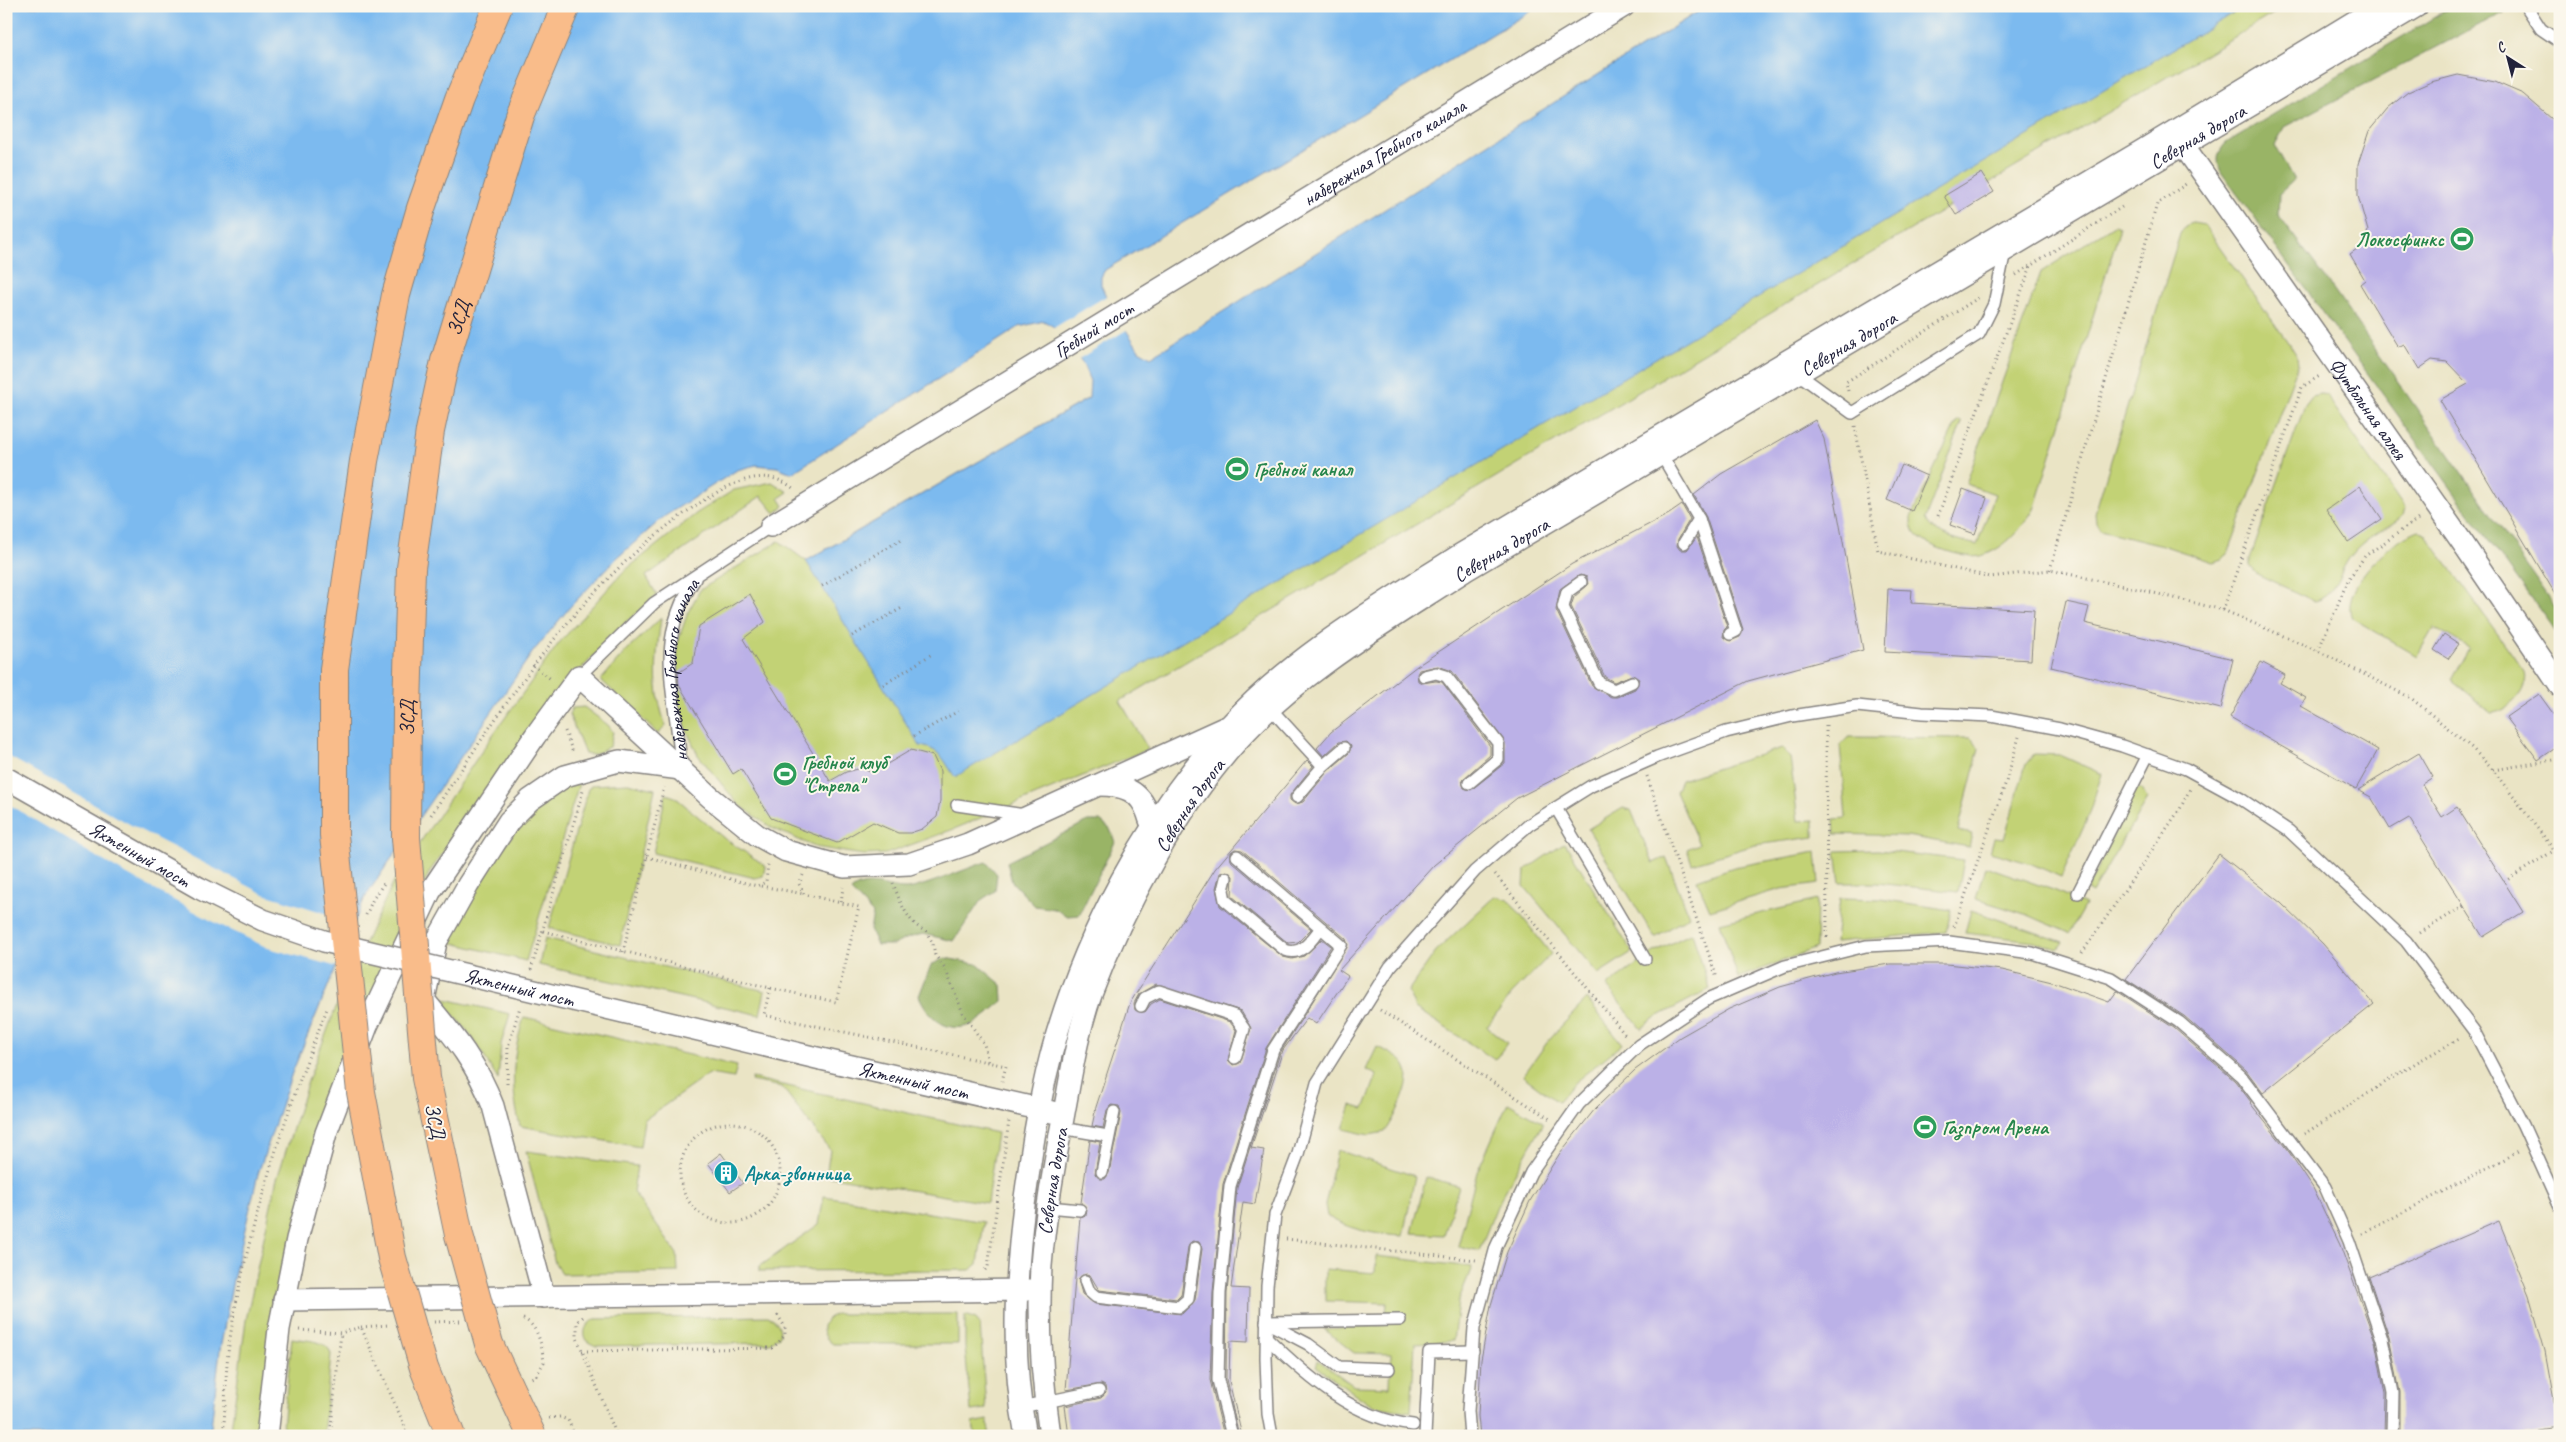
<svg xmlns="http://www.w3.org/2000/svg" width="2566" height="1442" font-family="Caveat,sans-serif">
	<rect width="100%" height="100%" fill="#fbf7ec"/>
	<filter id="ink" filterUnits="userSpaceOnUse"><feTurbulence type="fractalNoise" baseFrequency=".02" numOctaves="2"/><feDisplacementMap in="SourceGraphic" scale="10" xChannelSelector="R" yChannelSelector="G"/><feConvolveMatrix kernelMatrix="1 2 1 2 8 2 1 2 1" color-interpolation-filters="sRGB"/></filter>
	<filter id="wash" filterUnits="userSpaceOnUse"><feTurbulence type="fractalNoise" baseFrequency=".0096" numOctaves="4" result="noise"/><feDisplacementMap in="SourceGraphic" scale="20" xChannelSelector="R" yChannelSelector="G"/><feGaussianBlur stdDeviation="1.12" result="paint"/><feColorMatrix in="noise" values="0 0 0 0 0 0 0 0 0 0 0 0 0 0 0 0 0 1.4 0 .05"/><feComposite in="paint" operator="in"/></filter>
	<g filter="url(#wash)">
		<rect width="100%" height="100%" fill="#eae4c5"/>
		<g fill="#c2d274" stroke="#727a58">
			<path d="M1707,6H2286L1120,701L1148,749L954,829L886,854L863,855L815,847L772,828L738,804L698,755L680,716L672,682L678,641L688,612L700,590L779,541L806,561L1089,398Z"/>
			<path d="M2193,223L2204,225L2292,348L2297,356L2298,365L2229,551L2223,559L2213,562L2159,544L2100,530L2096,523L2095,513L2180,234L2185,226Z"/>
			<path d="M2114,225L2119,227V231L2035,507C2023,527 2005,549 1981,556C1967,560 1921,545 1914,532C1911,527 1911,522 1911,517L1957,421L1960,420L1962,422L1925,519C1933,535 1961,541 1977,545L1995,494L1966,484L2041,272Z"/>
			<path d="M2320,394L2327,395L2331,402L2405,509L2403,516C2386,529 2363,539 2350,557C2338,573 2336,596 2314,601L2257,574L2250,566V559L2305,405L2312,396Z"/>
			<path d="M772,482L788,492L779,498L784,506L775,513L761,496L646,576L657,595L625,623L567,684L430,871L366,1009L315,1147L264,1436H230L246,1320L276,1182L308,1081L343,989L394,881L492,736L559,643L623,572L697,513L734,490Z"/>
			<path d="M2418,530L2425,533L2525,672C2530,689 2508,713 2491,713L2451,680L2469,648L2434,627L2417,656L2352,618C2339,587 2391,540 2418,530Z"/>
			<path d="M661,618C656,657 652,688 666,726L658,734L601,680L626,651Z"/>
			<path d="M584,707L608,725L613,732L610,746C602,751 595,757 585,754L569,714L572,708Z"/>
			<path d="M1849,737L1971,738L1979,748L1958,831L1972,834L1969,847L1907,836L1835,834L1834,819L1846,818L1840,745Z"/>
			<path d="M1782,748L1790,757L1798,821L1814,820V837L1755,845L1692,864L1687,849L1699,844L1676,792L1681,780Z"/>
			<path d="M2034,754L2060,755L2102,774L2086,822L2061,877L2032,864L1990,852L1994,838L2004,839L2026,764Z"/>
			<path d="M580,780L526,961L449,942C481,884 515,807 580,780Z"/>
			<path d="M628,783L655,789L620,945L549,928L588,789L592,785Z"/>
			<path d="M2135,789H2142L2147,799L2092,893L2087,890Z"/>
			<path d="M666,794L675,797L725,839L763,864L765,867L763,876L755,878L653,853Z"/>
			<path d="M1623,808L1631,810L1653,863L1666,857L1689,916L1655,938L1588,829Z"/>
			<path d="M1565,843L1632,952L1598,974L1524,886L1525,870Z"/>
			<path d="M1878,850L1964,860L1958,892L1877,883H1840L1836,851Z"/>
			<path d="M1816,852L1819,884L1781,889L1710,910L1697,880L1734,867Z"/>
			<path d="M1985,866L2056,891L2085,905L2069,933L2028,915L1976,899Z"/>
			<path d="M1495,896L1509,900L1551,954L1511,995L1487,1027L1507,1043L1495,1060L1415,1008L1408,991L1436,951Z"/>
			<path d="M1840,898L1880,899L1951,910L1946,932L1835,942Z"/>
			<path d="M1817,900L1816,948L1738,978L1720,923Z"/>
			<path d="M1971,910L2063,942L2058,949L2034,941L1965,933Z"/>
			<path d="M1692,933L1710,989L1653,1019L1641,1029L1607,986L1654,952Z"/>
			<path d="M545,938L765,991L760,1015L539,965Z"/>
			<path d="M432,996L510,1014L501,1044L498,1080C480,1049 462,1017 432,996Z"/>
			<path d="M1587,999L1622,1044L1574,1083L1558,1102L1523,1076L1551,1037Z"/>
			<path d="M524,1017L737,1066L734,1078L709,1074L644,1120L640,1147L520,1126C510,1085 512,1056 524,1017Z"/>
			<path d="M1377,1047C1404,1059 1415,1066 1403,1097C1398,1110 1393,1121 1385,1132L1369,1135L1343,1129L1351,1105L1364,1109L1377,1075L1366,1070Z"/>
			<path d="M752,1078L997,1133L987,1203L826,1176L830,1150L782,1087L751,1081Z"/>
			<path d="M1508,1103L1543,1123L1497,1206L1479,1251L1458,1246L1477,1172Z"/>
			<path d="M1337,1150L1415,1176L1403,1236C1378,1235 1348,1230 1327,1216L1325,1205Z"/>
			<path d="M526,1151L637,1166L633,1192L677,1254L678,1272L562,1274L555,1263Z"/>
			<path d="M1426,1177L1459,1186L1444,1235L1412,1233Z"/>
			<path d="M824,1196L984,1222L978,1264L970,1270L759,1271V1267L819,1224Z"/>
			<path d="M1376,1256L1472,1267L1458,1302L1453,1341L1415,1344L1411,1412L1372,1406L1316,1366L1318,1360L1354,1386L1390,1387L1391,1354L1354,1353L1324,1329L1385,1325L1387,1303L1325,1301V1269L1375,1273Z"/>
			<path d="M836,1314H958V1344H833C819,1334 819,1321 836,1314Z"/>
			<path d="M965,1315L976,1319L980,1324L986,1409L971,1411L965,1347Z"/>
			<path d="M768,1316C777,1320 780,1325 780,1335L770,1343L596,1346L588,1342C581,1332 586,1324 595,1319Z"/>
			<path d="M292,1338C306,1341 327,1339 331,1354L323,1436H282Z"/>
			<path d="M987,1420L990,1436H975L973,1423Z"/>
		</g>
		<g fill="#99b466" stroke="#5e6b50">
			<path d="M2453,6H2474L2477,11L2485,6H2500L2504,12L2284,127L2275,146L2294,180L2279,194L2278,215L2327,280L2560,614V638L2221,172C2216,160 2217,153 2226,143Z"/>
			<path d="M1088,821H1100L1110,829L1115,842L1079,915L1067,916L1055,909L1035,906L1012,882L1007,862Z"/>
			<path d="M986,862L997,874L995,891L981,900L954,941L923,934L908,938L893,945H877L870,930L873,914L851,891C866,877 887,889 906,889C919,889 970,867 986,862Z"/>
			<path d="M945,958L977,964L1002,985L1003,1001C993,1008 980,1023 968,1026C943,1033 928,1015 919,996L931,965Z"/>
		</g>
		<path fill="#7cbaef" stroke="#4f6e95" d="M6,6H1539L1105,270L1101,277V285L1110,305L1139,350L1151,357L1707,6H2245L955,777C944,761 941,749 920,746L806,561L1089,398L1090,381L1083,364L1064,333L1044,321L1019,327L792,473L777,467L756,465L737,470L665,516L618,557L570,607L532,653L365,897L292,1073L258,1174L233,1280L220,1350L210,1436H6Z"/>
		<g fill="#eae4c5">
			<path d="M1108,295L1128,329L1077,360L1062,335L1052,329Z"/>
			<path d="M6,755L140,830L264,894L357,923L338,967L268,948L210,920L122,872L6,803Z"/>
		</g>
		<g id="blocks">
			<g fill="#bbb1e7" fill-rule="evenodd">
				<path d="M2458,75L2495,82L2523,94L2552,119L2560,121V602L2440,400L2468,384L2447,362L2432,360L2419,369L2404,344L2398,347L2360,284L2365,280L2350,254L2361,246L2368,231L2358,196V164L2369,131L2388,108L2408,92L2431,82Z"/>
				<path d="M1982,173L1994,192L1956,215L1944,196Z"/>
				<path d="M1815,420L1824,439L1863,650L1748,681L1517,798L1434,865L1339,970L1348,976L1316,1024L1307,1018L1283,1050L1251,1148L1264,1150L1255,1204L1243,1202L1231,1288L1249,1289L1248,1342L1230,1341L1229,1381L1242,1436H1239L1226,1379L1227,1293L1237,1188L1280,1053L1348,945L1346,939L1242,850L1235,849L1231,852L1230,858L1232,862L1311,929L1298,942L1288,943L1232,896L1233,876L1227,871L1220,873L1216,888L1220,906L1283,957L1292,959L1304,956L1322,939L1331,946L1266,1048L1223,1184L1213,1292L1210,1380L1224,1436H1069L1065,1406L1101,1398L1106,1393L1105,1386L1101,1384L1066,1390L1080,1217L1086,1215L1087,1210L1081,1203L1090,1140L1100,1142L1095,1174L1100,1179H1105L1109,1173L1121,1113L1119,1106L1111,1105L1107,1110L1103,1128L1092,1126L1096,1107L1130,1003L1215,869L1307,760L1313,766L1290,795V800L1295,804L1303,802L1328,771L1349,753L1351,746L1346,741L1339,742L1324,756L1317,748L1331,732L1417,666L1572,564L1669,514L1682,505L1690,519L1678,539L1677,546L1680,550H1687L1697,537L1727,627L1724,630L1723,637L1730,641L1740,637L1743,629L1706,517L1694,495L1721,474ZM1580,575L1587,577L1588,585L1574,597L1571,606L1605,677L1614,682L1632,675L1639,679L1635,689L1617,697H1611L1592,686L1556,610L1560,589ZM1438,666L1452,671L1505,742V763L1471,790L1464,788L1462,780L1490,755V746L1442,682L1436,681L1422,683L1418,681L1417,674L1419,670ZM1156,984L1241,1011L1251,1028L1240,1063L1233,1065L1228,1060L1236,1030L1230,1022L1160,999L1151,1004L1145,1012L1135,1010L1134,1003L1139,994ZM1192,1241L1199,1242L1202,1249L1195,1300L1182,1314L1095,1304L1082,1294L1078,1279L1086,1274L1090,1275L1099,1290L1177,1299L1181,1295L1188,1247Z"/>
				<path d="M1902,465L1927,476L1912,511L1887,500Z"/>
				<path d="M2360,486L2382,519L2348,542L2326,510Z"/>
				<path d="M1963,489L1987,498L1975,534L1950,525Z"/>
				<path d="M1888,589L1912,590L1911,603L2034,610L2031,660L1885,652Z"/>
				<path d="M750,594L765,622L743,639L830,781L846,772L862,768L872,773L911,750L933,756L940,771V801L937,817L922,829L910,833H898L873,822L837,843L771,818L741,769L733,774L679,685L678,673L693,663L699,626Z"/>
				<path d="M2066,602L2089,607L2085,623L2233,659L2221,709L2051,667Z"/>
				<path d="M2444,634L2459,644L2448,659L2434,650Z"/>
				<path d="M2261,662L2285,675L2280,683L2306,698L2301,706L2378,750L2356,789L2230,717Z"/>
				<path d="M2539,694L2560,723V745L2538,760L2506,717Z"/>
				<path d="M2419,753L2433,777L2422,784L2442,817L2457,807L2523,912L2483,937L2409,818L2390,829L2371,797L2358,790Z"/>
				<path d="M2219,854L2281,903L2323,944L2374,1004L2263,1093L2246,1070L2184,1016L2126,979Z"/>
				<path d="M1890,964H1946L2002,970L2056,983L2109,1002L2117,991L2174,1028L2235,1081L2251,1102L2250,1103L2289,1152L2313,1188L2340,1245L2375,1341L2385,1394L2384,1436H1480L1478,1416L1481,1360L1491,1305L1507,1252L1530,1201L1560,1153L1595,1109L1635,1070L1680,1037L1729,1009L1780,987L1835,972Z"/>
				<path d="M721,1153L743,1183L730,1192L708,1163Z"/>
				<path d="M2499,1221L2529,1295L2545,1351L2559,1428L2509,1436H2400V1392L2389,1337L2369,1277Z"/>
			</g>
		</g>
	</g>
	<g filter="url(#ink)">
		<use href="#blocks" fill-opacity="0" stroke="#868380" stroke-width="1"/>
		<g fill="none" stroke-linecap="round" stroke-linejoin="round">
			<defs>
				<g id="service">
					<path d="M2526,6L2541,29L2560,42"/>
					<path d="M1797,373L1852,413L1979,334L1994,304L2005,251"/>
					<path d="M1661,454L1699,519L1684,543"/>
					<path d="M1699,519L1736,631L1730,634"/>
					<path d="M1581,582L1567,592L1563,607L1599,683L1614,690L1632,682"/>
					<path d="M579,676L654,603L771,526"/>
					<path d="M1424,676L1436,673L1446,676L1498,743V759L1469,783"/>
					<path d="M1270,708L1323,766"/>
					<path id="s1" d="M681,769C678,700 651,643 695,579"/>
					<path d="M1297,797L1323,766L1344,748"/>
					<path d="M957,805L1025,815"/>
					<path d="M1556,808L1645,959"/>
					<path d="M1226,878L1223,890L1225,900L1285,950C1302,957 1312,939 1321,928"/>
					<path d="M2078,893L2148,755"/>
					<path d="M1141,1006L1145,998L1159,991L1235,1016L1244,1029L1235,1058"/>
					<path d="M1061,1128L1108,1136"/>
					<path d="M1102,1172L1114,1112"/>
					<path d="M1049,1207L1080,1210"/>
					<path d="M1085,1281L1089,1291L1096,1297L1179,1307L1188,1299L1195,1248"/>
					<path d="M1266,1322L1308,1344L1339,1367L1389,1369"/>
					<path d="M1268,1322L1400,1320"/>
					<path d="M1266,1337C1307,1377 1354,1419 1413,1425"/>
					<path d="M1021,1407L1099,1391"/>
					<path d="M1232,1436L1218,1380L1220,1293L1230,1186L1273,1050L1341,945L1237,856"/>
					<path d="M1272,1436L1268,1414L1266,1358L1267,1286L1275,1215L1298,1154L1317,1083L1390,967L1475,871L1530,824L1591,786L1657,757L1726,732L1792,716L1857,706L1922,713L1991,716L2023,722L2060,729L2122,746L2186,769L2241,799L2289,831L2406,941L2474,1031L2523,1125L2560,1207"/>
					<path d="M1425,1436L1429,1352L1473,1351"/>
					<path d="M1470,1436L1468,1411L1474,1328L1496,1247L1531,1172L1579,1104L1639,1045L1708,999L1785,966L1866,946L1949,942L2032,953L2111,978L2179,1022L2241,1076L2325,1187L2349,1241L2382,1339L2393,1393L2392,1436"/>
				</g>
				<g id="minor">
					<path id="s2" d="M2174,132L2462,542L2560,686"/>
					<path id="s3" d="M771,526L1624,6"/>
					<path d="M1099,785C1123,785 1140,790 1148,814C1151,824 1152,827 1161,833"/>
					<path id="s4" d="M821,1059L1052,1112"/>
					<path d="M544,1297L493,1106C477,1063 453,1035 424,1000L436,942L468,885L509,821L530,800L565,776L619,761L681,769"/>
					<path d="M284,1300L1031,1290"/>
					<path d="M267,1436L279,1329L297,1239L326,1133L367,1026L430,892L535,736L579,676L710,797L757,835L786,851L844,867L909,864L968,844L1224,728"/>
					<path d="M1026,1436C1011,1361 1015,1281 1024,1205C1031,1155 1038,1105 1051,1055C1082,938 1148,815 1230,725C1292,657 1380,606 1458,556L2143,150L2380,6"/>
					<path id="s5" d="M1050,1436C1042,1380 1038,1322 1041,1266C1045,1216 1054,1167 1063,1118C1071,1076 1077,1033 1092,992C1123,908 1179,805 1239,739C1299,672 1391,619 1466,570L2417,6"/>
				</g>
			</defs>
			<use href="#service" stroke="#868380" stroke-width="14"/>
			<use href="#minor" stroke="#868380" stroke-width="24"/>
			<g stroke="#868380" stroke-width="3" stroke-dasharray="1 4" stroke-linecap="butt">
				<path d="M2016,275L2122,207"/>
				<path d="M1848,391L1846,382L1981,296"/>
				<path d="M1855,426L1878,551L1990,577L2050,570L2142,590L2223,610L2318,651L2411,698L2472,748L2493,770L2560,858"/>
				<path d="M1938,516L2031,266"/>
				<path d="M2050,570L2157,204L2186,184"/>
				<path d="M822,586L902,539"/>
				<path d="M2223,610L2302,387L2321,375"/>
				<path d="M852,636L902,608"/>
				<path d="M2318,651L2348,580L2365,556L2421,517"/>
				<path d="M533,665L552,680"/>
				<path d="M883,685L932,654"/>
				<path d="M1826,726L1827,940"/>
				<path d="M565,731L573,753"/>
				<path d="M914,736L962,709"/>
				<path d="M2493,770L2560,759"/>
				<path d="M1647,776L1717,978"/>
				<path d="M431,815C510,698 578,584 698,504C726,486 763,463 794,489"/>
				<path d="M647,857L757,886L766,882L768,864"/>
				<path d="M1495,874L1626,1036"/>
				<path d="M803,875L799,884L804,894L841,903L843,887"/>
				<path d="M2504,882L2555,850"/>
				<path d="M893,883C899,899 908,925 926,931L933,944L935,955L945,968L963,1013L984,1044L988,1062"/>
				<path d="M761,886L804,894"/>
				<path d="M366,915L373,899L385,882"/>
				<path d="M1954,927L2006,782L2019,737"/>
				<path d="M543,931L770,988L836,1002L859,907L841,903"/>
				<path d="M2420,933L2464,906"/>
				<path d="M623,952L664,787"/>
				<path d="M2082,953L2180,809L2191,787"/>
				<path d="M531,970L583,791"/>
				<path d="M770,988L764,1015L1006,1066L1002,1081"/>
				<path d="M1380,1010L1550,1119"/>
				<path d="M507,1084L508,1047L520,1007"/>
				<circle cx="730" cy="1173" r="50"/>
				<path d="M2304,1134L2419,1061L2461,1038"/>
				<path d="M2362,1234L2518,1152"/>
				<path d="M1286,1239L1476,1260"/>
				<path d="M985,1270L988,1267L1009,1121"/>
				<path d="M583,1317L577,1322V1338L617,1436"/>
				<path d="M523,1319C539,1325 542,1348 544,1362L536,1376L531,1378"/>
				<path d="M434,1322L460,1321"/>
				<path d="M361,1327L388,1325"/>
				<path d="M299,1330L341,1333L361,1327L409,1436"/>
				<path d="M582,1351L773,1348L785,1335V1327L777,1314"/>
				<path d="M549,1418L560,1417L568,1420L575,1436"/>
				<path d="M223,1436C226,1406 225,1374 229,1345C245,1235 286,1111 327,1009"/>
				<path d="M330,1436L341,1333"/>
			</g>
			<use href="#service" stroke="#fff" stroke-width="11"/>
			<use href="#minor" stroke="#fff" stroke-width="21"/>
			<defs>
				<g id="minor-bridge">
					<path id="s6" d="M6,778L199,888L263,920L324,941L821,1059"/>
				</g>
				<g id="motorway-bridge">
					<path d="M451,1436L424,1368L392,1258L361,1092L334,835V669L364,461L396,295L421,208L459,99L498,6"/>
					<path id="s7" d="M532,1436L489,1344L459,1235L426,1078L406,838L407,708L411,568L430,431L445,361L520,116L566,6"/>
				</g>
			</defs>
			<use href="#minor-bridge" stroke="#868380" stroke-width="24" stroke-linecap="butt"/>
			<use href="#motorway-bridge" stroke="#868380" stroke-width="30" stroke-linecap="butt"/>
			<use href="#minor-bridge" stroke="#fff" stroke-width="21"/>
			<use href="#motorway-bridge" stroke="#f9bc8a" stroke-width="28"/>
		</g>
	</g>
	<defs>
		<symbol id="stadium-disc" viewBox="-11 -11 22 22"><circle r="9.5" fill="#2e9e5b" stroke="#fbf7ec"/><path d="M0-5a6.5 5 0 1 0 0 10a6.5 5 0 1 0 0-10ZM-3.5-1.8h7v3.6h-7Z" fill="#fff"/></symbol>
		<symbol id="building-disc" viewBox="-11 -11 22 22"><circle r="9.5" fill="#0f9aa8" stroke="#fbf7ec"/><path d="M-4-6H4V6H1V3H-1V6H-4ZM-2.5-4.3h1.7v1.8h-1.7ZM.8-4.3h1.7v1.8H.8ZM-2.5-1h1.7V.8h-1.7ZM.8-1h1.7V.8H.8Z" fill="#fff"/></symbol>
	</defs>
	<g fill-rule="evenodd">
		<use href="#stadium-disc" x="2448" y="225" width="28" height="28"/>
		<use href="#stadium-disc" x="1223" y="455" width="28" height="28"/>
		<use href="#stadium-disc" x="771" y="760" width="28" height="28"/>
		<use href="#stadium-disc" x="1911" y="1113" width="28" height="28"/>
		<use href="#building-disc" x="712" y="1159" width="28" height="28"/>
	</g>
	<g text-anchor="middle" dominant-baseline="central" stroke-width="4" stroke-linejoin="round" paint-order="stroke">
		<g font-size="20" fill="#22223b" stroke="#fbf7ec">
			<text stroke="none"><textPath href="#s5" startOffset="1878">Северная дорога</textPath></text>
			<text stroke="none"><textPath href="#s3" startOffset="718">набережная Гребного канала</textPath></text>
			<text stroke="none"><textPath href="#s7" startOffset="1141">ЗСД</textPath></text>
			<text stroke="none"><textPath href="#s3" startOffset="378">Гребной мост</textPath></text>
			<text stroke="none"><textPath href="#s5" startOffset="1472">Северная дорога</textPath></text>
			<text stroke="none"><textPath href="#s2" startOffset="338">Футбольная аллея</textPath></text>
			<text stroke="none"><textPath href="#s5" startOffset="1068">Северная дорога</textPath></text>
			<text stroke="none"><textPath href="#s1" startOffset="101">набережная Гребного канала</textPath></text>
			<text stroke="none"><textPath href="#s7" startOffset="736">ЗСД</textPath></text>
			<text stroke="none"><textPath href="#s5" startOffset="661">Северная дорога</textPath></text>
			<text stroke="none"><textPath href="#s6" startOffset="154">Яхтенный мост</textPath></text>
			<text stroke="none"><textPath href="#s6" startOffset="559">Яхтенный мост</textPath></text>
			<text stroke="none"><textPath href="#s4" startOffset="95">Яхтенный мост</textPath></text>
			<text transform="translate(435 1121) rotate(78)">ЗСД</text>
			<text stroke="none"><textPath href="#s5" startOffset="256">Северная дорога</textPath></text>
		</g>
		<g font-size="20" font-weight="bold" fill="#27864d" stroke="#fbf7ec" text-anchor="start">
			<text x="2444" y="239" text-anchor="end">Локосфинкс</text>
			<text x="1254" y="469">Гребной канал</text>
			<text x="802" y="762">Гребной клуб<tspan x="802" dy="23">"Стрела"</tspan></text>
			<text x="1942" y="1127">Газпром Арена</text>
		</g>
		<g font-size="20" font-weight="bold" fill="#0d838f" stroke="#fbf7ec" text-anchor="start">
			<text x="744" y="1173">Арка-звонница</text>
		</g>
	</g>
	<rect width="2566" height="1442" fill="none" stroke="#fbf7ec" stroke-width="25"/>
	<g transform="translate(2508 58) rotate(324)" stroke="#fbf7ec" stroke-width="4" paint-order="stroke">
	<path d="M0-4L9 19L0 12L-9 19Z" fill="#22223b"/>
	<text y="-8" font-size="14" font-weight="bold" text-anchor="middle" fill="#22223b">С</text>
	</g>
</svg>
